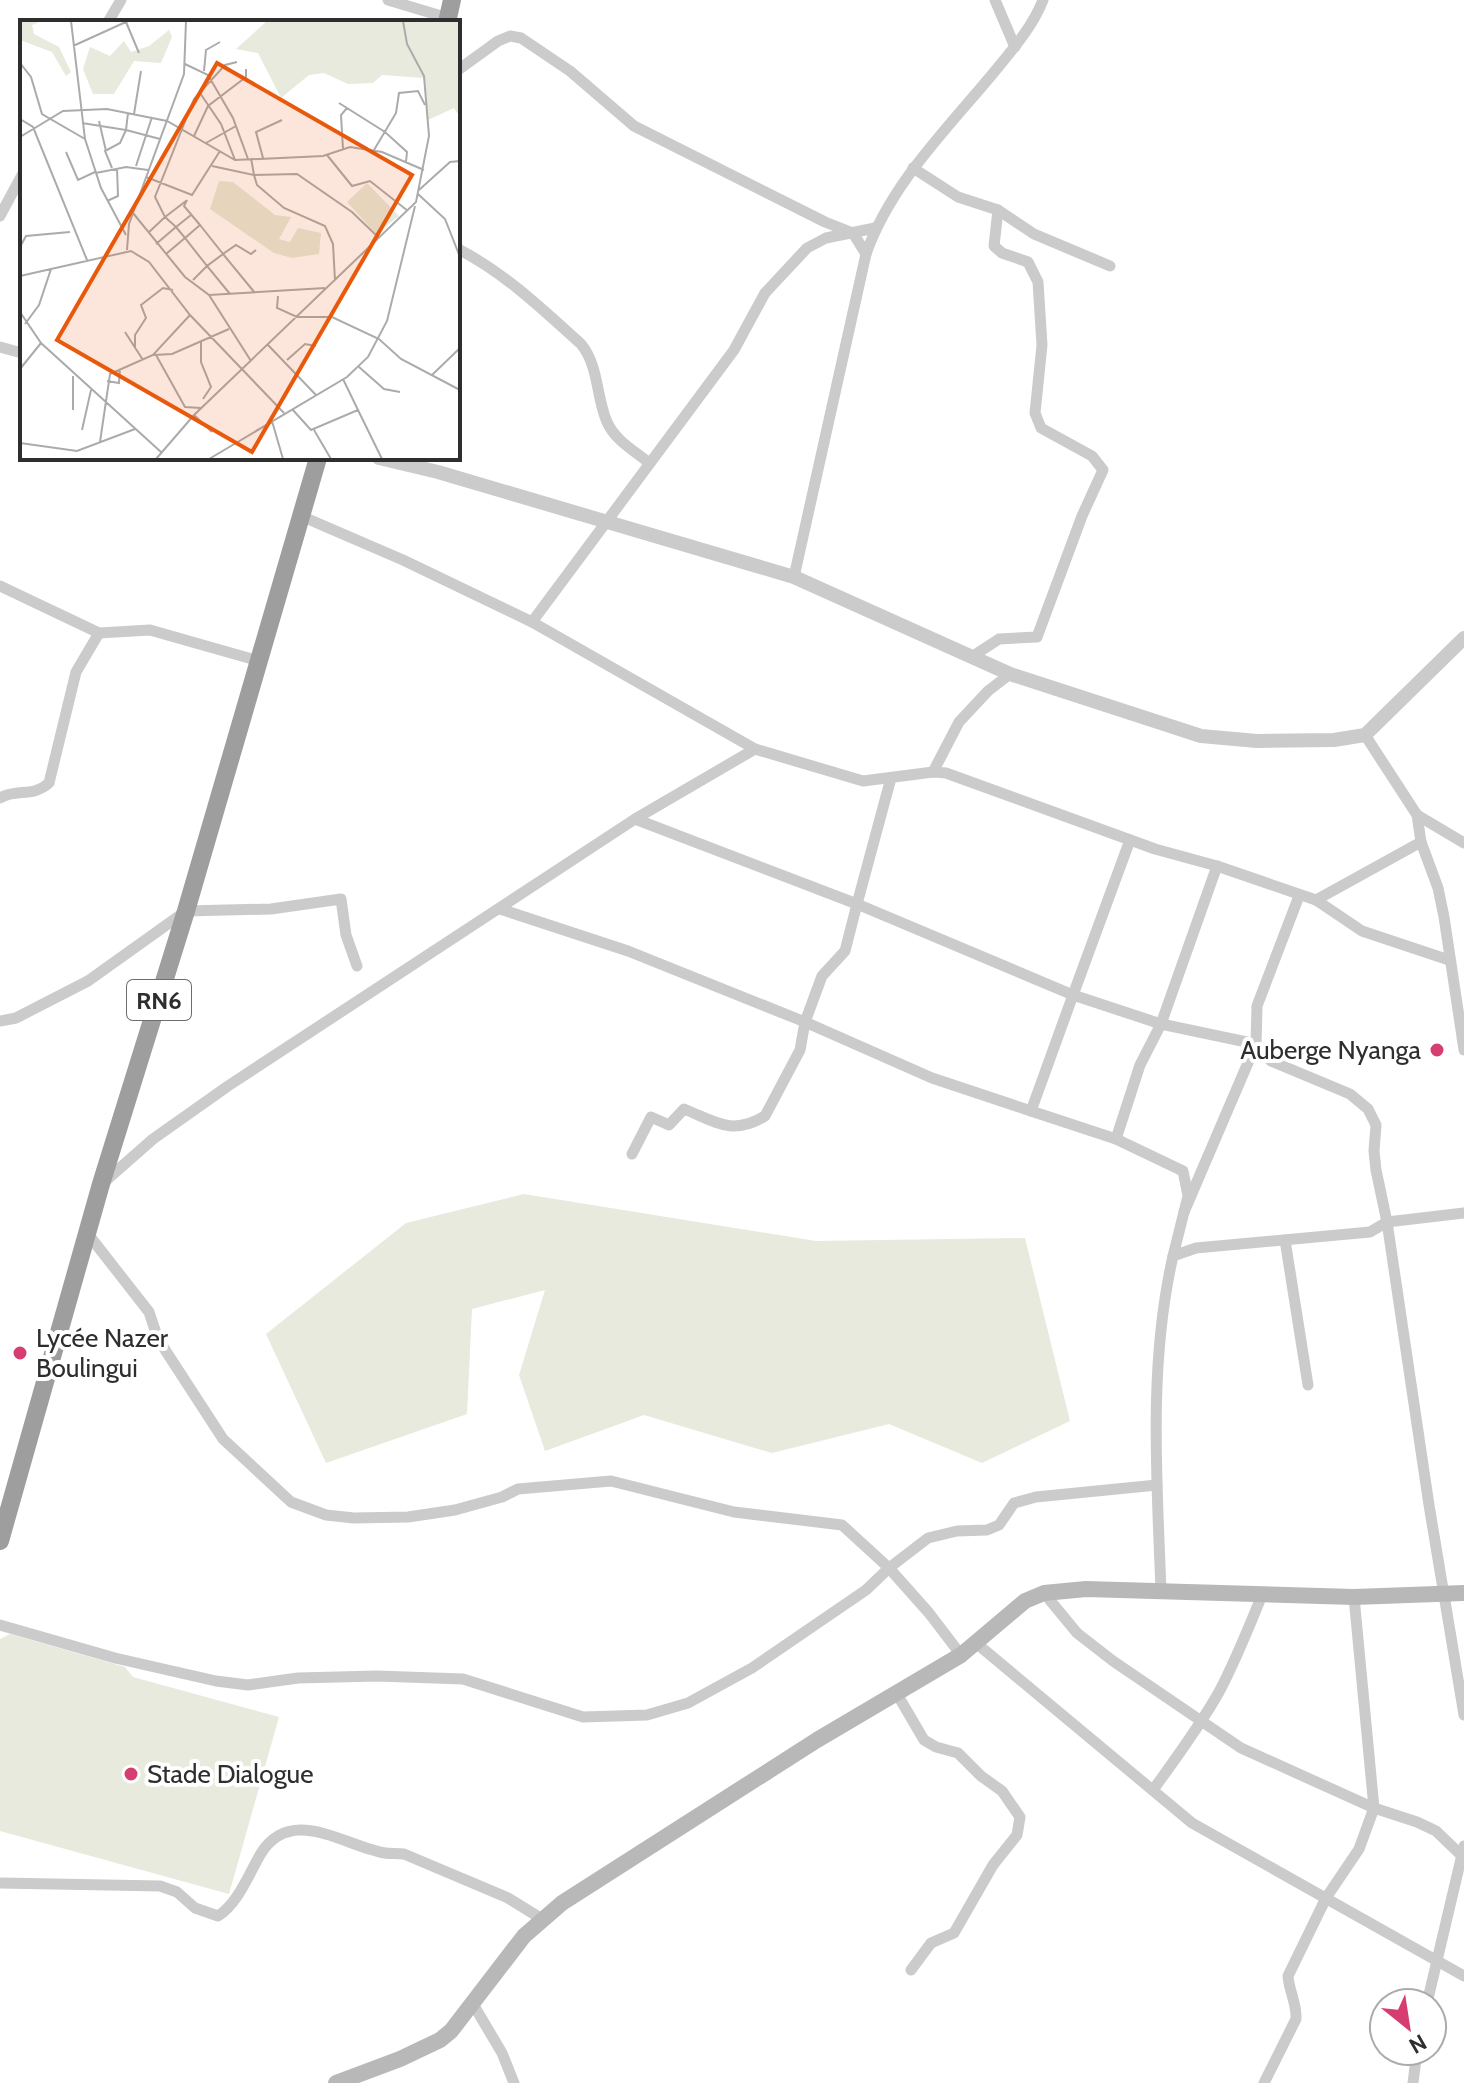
<svg xmlns="http://www.w3.org/2000/svg" width="1464" height="2083" font-family="Cabin,sans-serif">
	<rect width="100%" height="100%" fill="#fff"/>
	<g fill="#e7eadc">
		<path d="M524,1194L816,1241L1025,1238L1070,1421L982,1463L889,1424L772,1453L644,1415L545,1451L519,1375L545,1290L472,1309L467,1414L326,1463L266,1334L406,1223Z"/>
		<path d="M10,1634L125,1667L133,1677L279,1717L229,1894L0,1831V1639Z"/>
	</g>
	<g fill="none" stroke-linecap="round" stroke-linejoin="round">
		<g stroke="#cbcbcb" stroke-width="11">
			<path d="M388,0L448,18"/>
			<path d="M995,0L1015,47"/>
			<path d="M108,22L121,0"/>
			<path d="M458,70L498,41L510,36L521,38L570,71L634,126L825,222L853,233L866,254"/>
			<path d="M913,168L958,197L998,210L1034,234L1110,266"/>
			<path d="M0,216L22,175"/>
			<path d="M458,249C505,273 542,309 581,344C599,366 596,397 607,422C615,440 633,450 648,462"/>
			<path d="M0,347L22,353"/>
			<path d="M301,516L403,560L532,622L755,749L863,781L933,772L946,773L1155,849L1217,866L1316,900L1362,931L1449,960"/>
			<path d="M794,577L866,254C891,183 948,128 995,71C1013,49 1033,26 1043,0"/>
			<path d="M0,586L99,633L150,630L259,661"/>
			<path d="M532,622L734,350L765,293L807,248L826,238L875,228"/>
			<path d="M973,656L999,639L1037,637L1082,516L1103,470L1092,456L1041,428L1035,413L1042,345L1038,282L1028,262L1002,253L994,246L998,210"/>
			<path d="M1365,735L1417,815L1421,842L1438,888L1444,917L1464,1050"/>
			<path d="M933,772L959,722L988,691L1010,674"/>
			<path d="M891,778L857,904L1073,995L1130,840"/>
			<path d="M0,798C17,788 32,798 49,783L76,672L99,633"/>
			<path d="M1417,815L1464,843"/>
			<path d="M635,819L857,904L845,951L822,976L805,1022L932,1078L1031,1111"/>
			<path d="M1299,896L1257,1006L1256,1044L1271,1061L1350,1094L1368,1109L1376,1125L1374,1151L1376,1170L1387,1222L1429,1505L1464,1715"/>
			<path d="M1316,900L1421,842"/>
			<path d="M500,909L628,951L805,1022L800,1050L765,1116C732,1136 716,1122 684,1109L669,1125L651,1117L632,1154"/>
			<path d="M0,1021L16,1018L88,981L186,911L271,909L341,899L346,935L357,966"/>
			<path d="M1116,1139L1140,1065L1161,1024L1256,1044L1184,1212L1173,1256"/>
			<path d="M103,1183L153,1139L228,1086L635,819L755,749"/>
			<path d="M1184,1212L1188,1196L1183,1171L1116,1139L1031,1111L1073,995L1161,1024L1217,866"/>
			<path d="M88,1234L149,1312L158,1339L223,1439L291,1502L326,1515L354,1518L408,1517L455,1510L502,1497L518,1489L611,1481L734,1512L842,1525L889,1568L928,1538L957,1531L987,1530L999,1525L1014,1503L1036,1497L1157,1485"/>
			<path d="M1285,1240L1308,1385"/>
			<path d="M1161,1591C1157,1480 1148,1366 1173,1256L1196,1248L1370,1232L1387,1222L1464,1213"/>
			<path d="M1044,1593L1077,1633L1113,1661L1241,1748L1374,1808L1417,1822L1436,1831L1461,1855"/>
			<path d="M0,1625L115,1658L216,1681L248,1685L298,1678L377,1676L463,1679L583,1717L647,1715L688,1703L752,1668L866,1590L889,1568L929,1613L961,1655"/>
			<path d="M976,1643L1192,1823L1464,1976"/>
			<path d="M897,1694L924,1740L936,1747L958,1753L981,1776L1002,1791L1020,1817L1017,1835L993,1865L954,1933L931,1943L911,1970"/>
			<path d="M1153,1790C1176,1758 1200,1726 1219,1692C1236,1660 1249,1627 1262,1595"/>
			<path d="M0,1883L160,1886L177,1892L195,1908L218,1916C238,1903 248,1876 260,1855C290,1804 344,1846 385,1853C391,1854 398,1853 404,1854L508,1898L542,1919"/>
			<path d="M1427,2003L1464,1846"/>
			<path d="M473,2004L502,2053L514,2083"/>
			<path d="M1264,2083L1296,2019C1297,2004 1289,1991 1288,1976L1326,1898L1359,1849L1374,1808L1354,1597"/>
			<path d="M1413,2083L1417,2051"/>
		</g>
		<path stroke="#cbcbcb" stroke-width="14" d="M379,458L438,472L794,577L1010,674L1201,736L1257,741L1334,740L1365,735L1464,638"/>
		<path stroke="#b8b8b8" stroke-width="16" d="M336,2083L400,2059L440,2040L451,2031L524,1936L562,1903L817,1740L961,1655L1025,1601L1044,1593L1086,1589L1354,1597L1464,1593"/>
		<g stroke="#9e9e9e" stroke-width="18">
			<path d="M447,22L452,0"/>
			<path d="M0,1541L101,1184L186,911L318,458"/>
		</g>
	</g>
	<g fill="#d63e71" stroke="#fff" stroke-width="3">
		<circle cx="1437" cy="1050" r="8"/>
		<circle cx="20" cy="1353" r="8"/>
		<circle cx="131" cy="1774" r="8"/>
	</g>
	<g text-anchor="middle" dominant-baseline="central" stroke-width="8" stroke-linejoin="round" paint-order="stroke">
		<rect fill="#fff" stroke="#6d6d6d" stroke-width="2" x="127" y="980" width="64" height="40" rx="6"/>
		<g font-size="24" font-weight="bold" fill="#2e2e2e">
			<text x="159" y="1000">RN6</text>
		</g>
		<g font-size="26" fill="#2e2e2e" stroke="#fff" text-anchor="start">
			<text x="1421" y="1050" text-anchor="end">Auberge Nyanga</text>
			<text x="36" y="1338">Lycée Nazer<tspan x="36" dy="30">Boulingui</tspan></text>
			<text x="147" y="1774">Stade Dialogue</text>
		</g>
	</g>
	<g transform="translate(20 20)">
		<rect width="440" height="440" fill="#fff"/>
		<path d="M0,1H22L12,5L14,14L39,27L51,52L46,56L32,32L0,20ZM247,1H440V97L434,88L408,100L405,58L362,55L353,63L328,64L304,53L289,55L261,78L238,33L216,29ZM149,10L152,17L141,43L114,41L94,74H73L63,49L70,27L90,36L104,21L111,32L129,26ZM199,161L213,162L255,195L271,197L259,219L270,222L278,208L301,213L299,234L272,238L254,233L190,189ZM347,163L379,196L356,214L327,182Z" fill="#e7eadc"/>
		<path fill="none" stroke="#ababab" stroke-width="2" d="M51,1L65,119L81,168L106,215M106,2L119,33M53,26L108,1M0,43L11,57L22,94L65,119M165,44L188,55L213,98L228,139M184,51L186,30L200,22M180,73L201,104L215,140M319,83L365,112L387,132L386,142M108,93L106,110L140,119M114,94L121,51M0,99L13,107L67,240M79,101L86,131M62,103L106,110L100,123L85,131L92,148M174,116L188,86L226,57V49M0,117L43,91L87,89L147,101L215,140L303,136L330,127L362,132L404,150M186,123L216,106M323,129L321,95L327,88M354,130L376,93L379,73L398,71L405,85M46,132L58,160L75,152M307,135L332,166L350,161L388,191M231,138L234,155L277,154L332,192L359,218M243,138L236,112L262,100M116,146L132,97M192,146L234,155L237,165L264,188L305,206L313,224L315,261M76,153L106,147L128,150M126,157L172,175L200,131M399,170L430,142L440,141M398,174L425,199L440,237M87,181L98,176L97,148M166,181L145,197L156,207L171,195M113,193L165,257L189,275L231,341M180,205L203,234L187,246L210,274M128,213L145,197L135,177L174,79L205,45L217,42M136,224L156,207L165,218L180,205L164,186L167,180M0,227L6,216L50,212M107,230L109,204L164,54L166,1M146,234L165,218L187,246L173,260M0,256L111,231L129,242L170,295L264,393M235,273L203,234L216,225L231,234L236,230M189,275L305,268M258,276L257,288L277,297H312L359,319L381,339L440,370M0,292L21,323L141,432M5,304L19,285L31,249M105,312L123,340M181,321V342L191,367L183,379M248,325L296,375M115,328V315L126,298L121,285L143,268L153,270M133,335L152,334L209,309M136,335L165,387L181,388M267,340L285,324L296,326M339,347L364,369L380,372M0,349L21,323M412,355L440,328M53,356V390M87,361L99,363L100,349M272,389L291,410L338,390L323,359M338,390L362,439M174,395L192,412M252,401L263,439M62,410L71,370M294,410L311,439M80,422L90,354L133,335L170,295M0,423L57,431L115,409M136,439L174,395L396,182L409,116L404,56L387,24L383,1M189,439L327,357L348,337L367,301L395,186"/>
		<path fill="#e8590c" fill-opacity="0.15" stroke="#e8590c" stroke-width="4" d="M197,43L392,155L232,432L37,320Z"/>
		<rect width="440" height="440" fill="none" stroke="#2e2e2e" stroke-width="4"/>
	</g>
	<g transform="translate(1408 2027) rotate(150)"><circle r="38" fill="#ffffff" stroke="#ababab" stroke-width="2"/>
	<path d="M0-6L14 30L0 20L-14 30Z" fill="#d63e71"/>
	<text y="-12" font-size="22" font-weight="bold" text-anchor="middle" fill="#2e2e2e">N</text>
	</g>
</svg>
